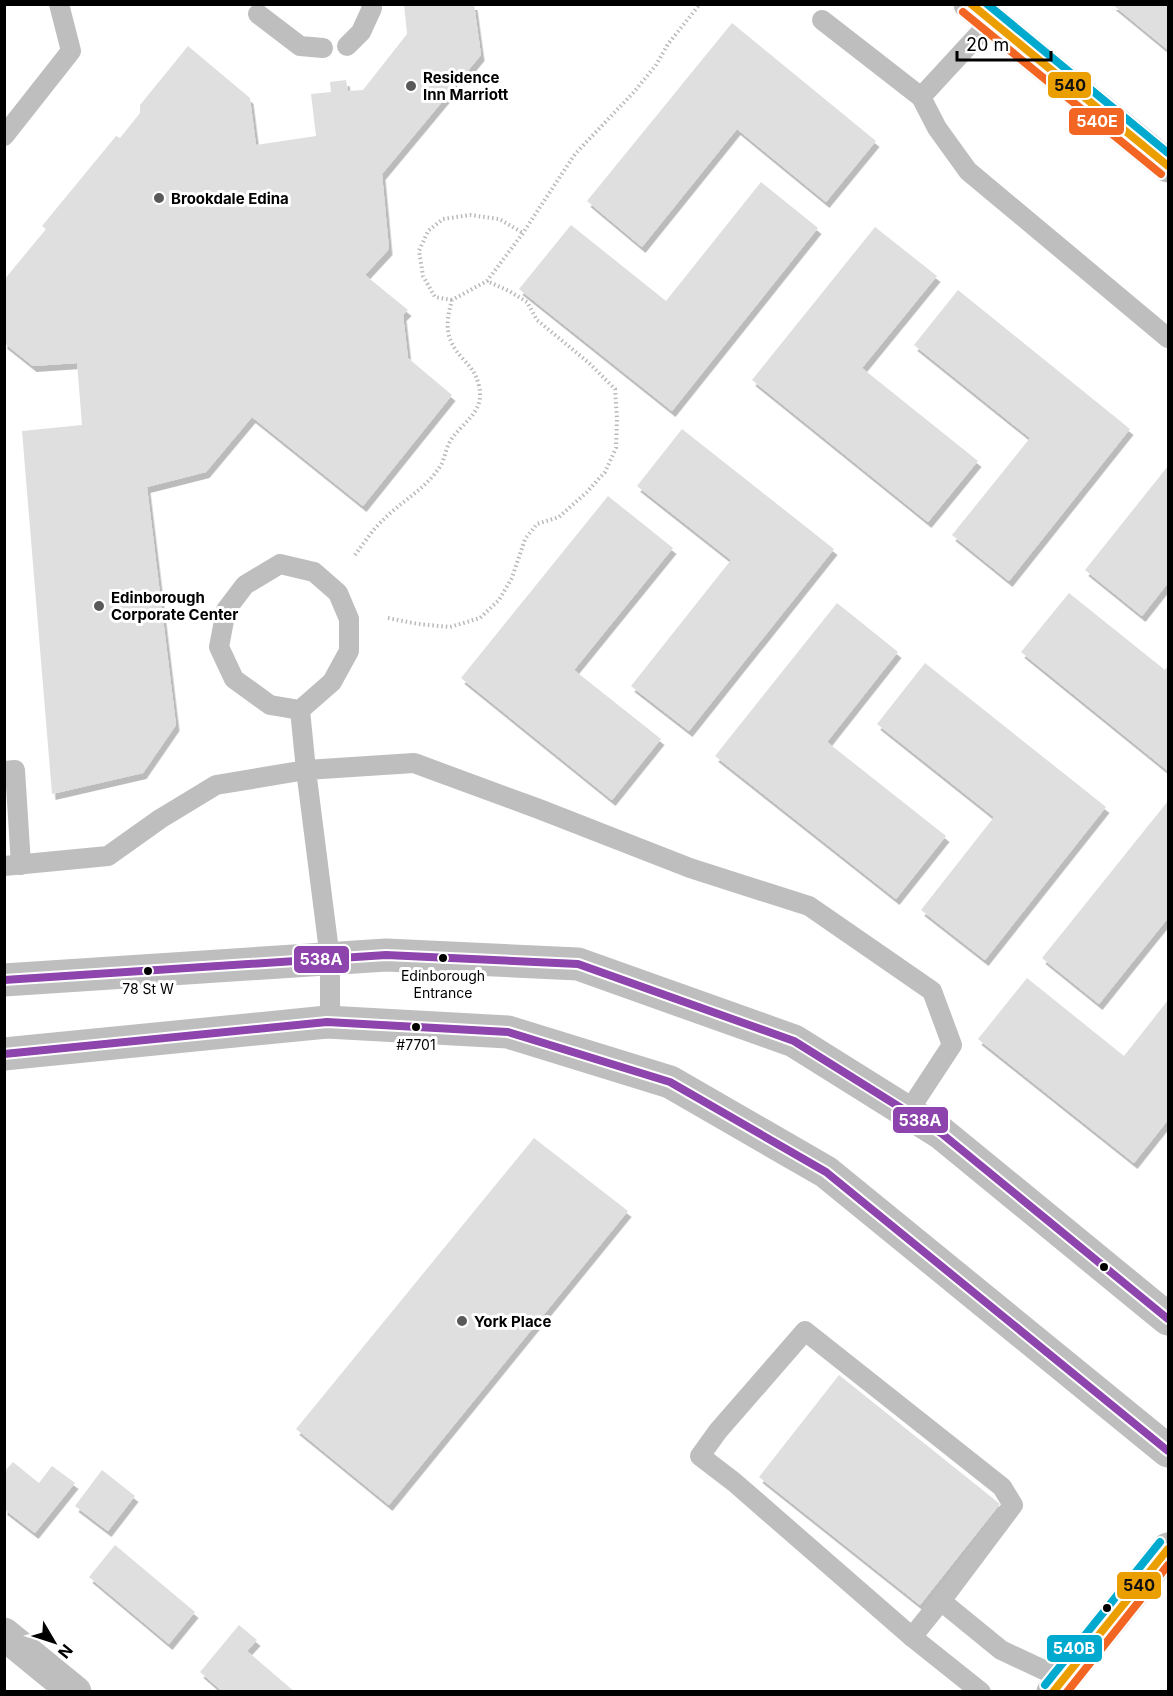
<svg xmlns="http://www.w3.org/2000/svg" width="1173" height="1696" font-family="Inter,sans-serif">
	<defs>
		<filter id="shadow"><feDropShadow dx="3.5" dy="6" stdDeviation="0" flood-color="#0004"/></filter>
	</defs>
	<rect width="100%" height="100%" fill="#fff"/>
	<g fill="#dfdfdf" filter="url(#shadow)">
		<path d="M404,4H474L481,55L382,174L389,249L365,275L408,310L403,315L408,358L452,395L363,506L252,417L206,472L147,487L176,725L143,773L52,794L22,431L82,425L77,363L33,366L4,343V280L46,229L42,226L116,136L120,138L140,113V105L188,46L250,98L256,145L316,136L311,94L331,92L330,82L346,80L348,91L363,90L407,34Z"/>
		<path d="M1112,4H1168V50Z"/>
		<path d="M732,23L876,141L826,202L737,129L642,247L587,201Z"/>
		<path d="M761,182L818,228L672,411L519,289L571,225L666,301Z"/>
		<path d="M875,227L937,276L862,368L978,461L928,522L752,380Z"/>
		<path d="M958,290L1130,429L1009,581L952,535L1030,438L914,345Z"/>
		<path d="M682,429L834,549L689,731L631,686L731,560L637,486Z"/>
		<path d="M1168,466V583L1142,616L1085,570Z"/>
		<path d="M608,496L673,548L574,670L661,739L612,800L461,678Z"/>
		<path d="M1069,593L1165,670L1168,665V771L1021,652Z"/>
		<path d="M837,603L898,652L827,742L946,836L896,899L715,756Z"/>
		<path d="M925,663L1106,807L985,960L921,910L994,817L877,724Z"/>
		<path d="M1168,801V918L1099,1004L1042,958Z"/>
		<path d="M1027,978L1124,1056L1168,1000V1120L1134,1163L978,1039Z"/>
		<path d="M534,1138L628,1211L389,1505L296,1429Z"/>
		<path d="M839,1375L1000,1504L920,1605L759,1477Z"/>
		<path d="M13,1462L39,1483L52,1466L75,1483L35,1533L4,1509V1472Z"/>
		<path d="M102,1470L135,1496L108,1531L75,1506Z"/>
		<path d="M115,1545L195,1612L169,1644L89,1577Z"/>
		<path d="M239,1625L257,1640L247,1651L295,1692H223L200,1672Z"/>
	</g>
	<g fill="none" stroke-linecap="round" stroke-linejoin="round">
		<g stroke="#b9b9b9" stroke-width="4" stroke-dasharray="1.5 3" stroke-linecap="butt">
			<path d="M452,300L435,297L423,276L419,251L428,231L443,219L470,215L499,219L523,233"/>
			<path d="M355,555C364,543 373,529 384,519C402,501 427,488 441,465C445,458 446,447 451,440C463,421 485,413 479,386C476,373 472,369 463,359C445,339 445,325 452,300L487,281L523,233L575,154L634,92L656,65L668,44L700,4"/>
			<path d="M388,618L418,624L450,627L480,618L499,600L512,578L525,539L537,524L559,517L587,492L605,472L616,448L617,418L615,389L589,363L537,320L527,302L509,291L487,281"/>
		</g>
		<g stroke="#bebebe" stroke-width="20">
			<path d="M258,14L300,46L323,48"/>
			<path d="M822,20L921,97"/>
			<path d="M991,21L921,97L937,128L968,171L1168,338"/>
			<path d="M347,46L361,32L372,8L371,4"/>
			<path d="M4,136L71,51L59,4"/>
			<path d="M4,771L15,770L21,865"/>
			<path d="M4,866L108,856L160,819L216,785L306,770L300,710L332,682L349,651V619L338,593L314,572L280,564L245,585L226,610L219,647L234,679L270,705L300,710"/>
			<path d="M330,1023V959L306,770L414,763L539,809L690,868L809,906L932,991L952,1045L908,1112"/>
			<path d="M912,1637L941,1601"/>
			<path d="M981,1692L912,1637L734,1482L700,1456L718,1431L805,1331L1002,1487L1013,1505L941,1601L1001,1650L1063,1679"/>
		</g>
		<path stroke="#bebebe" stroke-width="33" d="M4,1634L75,1692"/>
		<g stroke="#bebebe" stroke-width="33">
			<path d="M970,4L1168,166"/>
			<path d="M4,980L386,955L578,964L794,1041L941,1133L1168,1319"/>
			<path d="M4,1054L327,1022L508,1032L670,1082L826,1172L1168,1451"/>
			<path d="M1053,1692L1168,1549"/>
		</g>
		<defs>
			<g id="bus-1">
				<path d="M4,980L386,955L578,964L794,1041L941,1133L1168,1319"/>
				<path d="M4,1054L327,1022L508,1032L670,1082L826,1172L1168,1451"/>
			</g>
			<g id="bus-2">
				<path d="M971,4L1168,166"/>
				<path d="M1053,1692L1168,1549"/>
			</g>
			<g id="bus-3">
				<path d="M963,12L1161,174"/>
				<path d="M1067,1692L1168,1565"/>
			</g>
			<g id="bus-4">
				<path d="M987,4L1168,153"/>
				<path d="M1045,1685L1160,1542"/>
			</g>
		</defs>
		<use href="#bus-1" stroke="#fff" stroke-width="12"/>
		<use href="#bus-2" stroke="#fff" stroke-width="12"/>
		<use href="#bus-3" stroke="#fff" stroke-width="12"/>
		<use href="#bus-4" stroke="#fff" stroke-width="12"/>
		<use href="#bus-1" stroke="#8e44ad" stroke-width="8"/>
		<use href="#bus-2" stroke="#eb9e00" stroke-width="8"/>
		<use href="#bus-3" stroke="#f26522" stroke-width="8"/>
		<use href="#bus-4" stroke="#00a9ce" stroke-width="8"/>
	</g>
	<g fill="#595959" stroke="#fff" stroke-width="2">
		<circle cx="411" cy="86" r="6"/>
		<circle cx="159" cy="198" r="6"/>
		<circle cx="99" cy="606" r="6"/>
		<circle cx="462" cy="1321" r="6"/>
	</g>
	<g fill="#000" stroke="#fff" stroke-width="2">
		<circle cx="443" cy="958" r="5"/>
		<circle cx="148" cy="971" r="5"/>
		<circle cx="416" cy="1027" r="5"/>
		<circle cx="1104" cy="1267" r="5"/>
		<circle cx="1107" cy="1608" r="5"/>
	</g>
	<g text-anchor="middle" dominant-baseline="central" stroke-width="6" stroke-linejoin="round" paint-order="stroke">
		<g font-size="14" fill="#000" stroke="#fff">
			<text x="443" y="975">Edinborough<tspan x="443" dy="17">Entrance</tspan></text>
			<text x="148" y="988">78 St W</text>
			<text x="416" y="1044">#7701</text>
		</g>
		<g font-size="15" font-weight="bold" fill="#000" stroke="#fff" text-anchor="start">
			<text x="423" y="77">Residence<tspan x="423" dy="17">Inn Marriott</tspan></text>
			<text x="171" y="198">Brookdale Edina</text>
			<text x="111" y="597">Edinborough<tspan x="111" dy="17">Corporate Center</tspan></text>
			<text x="474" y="1321">York Place</text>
		</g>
	</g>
	<g stroke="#fff" stroke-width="2">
		<rect x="1047" y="71" width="45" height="28" rx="6" fill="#eb9e00"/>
		<rect x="1068" y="107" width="57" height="29" rx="6" fill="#f26522"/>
		<rect x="293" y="945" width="57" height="29" rx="6" fill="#8e44ad"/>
		<rect x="892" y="1106" width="57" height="28" rx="6" fill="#8e44ad"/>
		<rect x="1116" y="1571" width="46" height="29" rx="6" fill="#eb9e00"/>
		<rect x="1046" y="1634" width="57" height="29" rx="6" fill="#00a9ce"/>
	</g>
	<g font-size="16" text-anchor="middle" font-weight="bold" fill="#fff">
		<text x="1097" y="127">540E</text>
		<text x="321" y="965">538A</text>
		<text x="920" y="1126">538A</text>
		<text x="1074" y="1654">540B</text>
	</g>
	<g font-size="16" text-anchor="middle" font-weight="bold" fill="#111">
		<text x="1070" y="91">540</text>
		<text x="1139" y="1591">540</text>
	</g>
	<rect width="1173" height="1696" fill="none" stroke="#000000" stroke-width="12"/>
	<g transform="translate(54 1642) rotate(129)" stroke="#ffffff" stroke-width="4.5" paint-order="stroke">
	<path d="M0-4.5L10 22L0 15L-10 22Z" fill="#000000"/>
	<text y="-9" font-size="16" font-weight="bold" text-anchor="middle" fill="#000000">N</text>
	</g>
	<path d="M957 51v9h94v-9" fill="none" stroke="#000000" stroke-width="3"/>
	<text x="966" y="51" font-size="18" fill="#000000" stroke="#ffffff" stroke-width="4.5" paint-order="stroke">20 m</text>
</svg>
